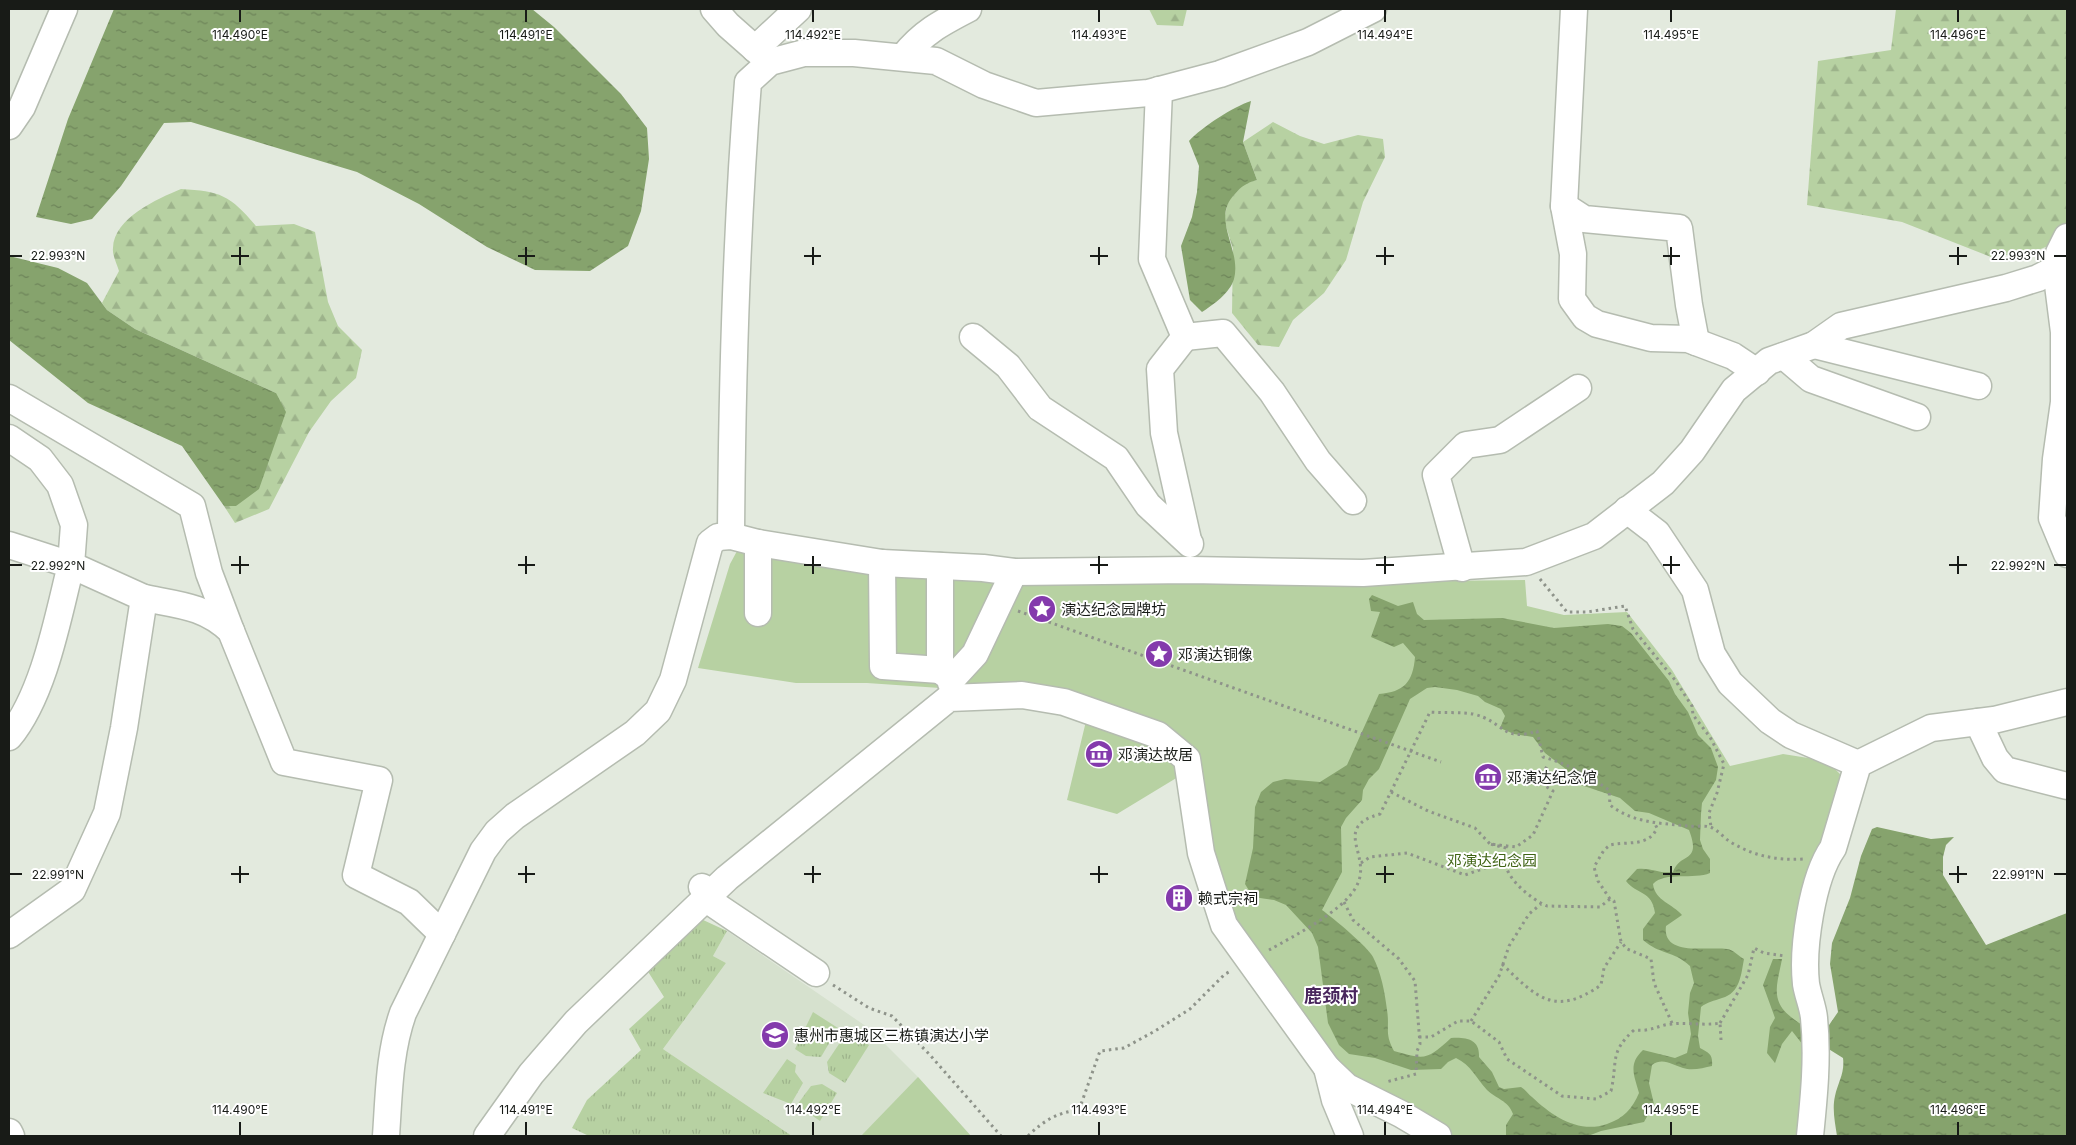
<svg xmlns="http://www.w3.org/2000/svg" width="2076" height="1145" font-family="Inter,'Noto Sans SC',sans-serif">
	<defs>
		<pattern id="grass-tufts" width="24" height="20" patternUnits="userSpaceOnUse" patternTransform="scale(1.25)"><rect width="24" height="20" fill="#b7d1a2"/><path d="M3 7l-1-3M5 7V3M7 7l1-3M15 17l-1-3M17 17v-4M19 17l1-3" fill="none" stroke="#9db38b"/></pattern>
		<pattern id="forest-firs" width="22" height="20" patternUnits="userSpaceOnUse" patternTransform="scale(1.25)"><rect width="22" height="20" fill="#b7d1a2"/><path d="M5 1l3.5 6h-7zM16 11l3.5 6h-7z" fill="#9db38b"/></pattern>
		<pattern id="water-ripples" width="26" height="14" patternUnits="userSpaceOnUse" patternTransform="scale(1.25)"><rect width="26" height="14" fill="#86a36d"/><path d="M2 4q2-2 4 0t4 0M15 11q2-2 4 0t4 0" fill="none" stroke="#6d8459"/></pattern>
	</defs>
	<rect width="100%" height="100%" fill="#e3eade"/>
	<path fill="#d6e1ce" d="M727,931L870,1029L918,1077L971,1136H792L663,1049L726,963L713,956Z"/>
	<g fill="url(#grass-tufts)">
		<path d="M701,919L727,931L713,956L726,963L663,1049L792,1136H589L572,1128L587,1100L641,1050L629,1029L664,997L647,970Z"/>
		<path d="M813,1012L838,1028L821,1057L806,1056L795,1049Z"/>
		<path d="M847,1032L869,1045L845,1083L829,1073L827,1062Z"/>
		<path d="M787,1059L796,1065L795,1072L803,1083L791,1104L763,1093Z"/>
		<path d="M822,1084L837,1093L820,1121L797,1105L811,1086Z"/>
	</g>
	<g fill="url(#forest-firs)">
		<path d="M1149,9H1187L1183,26L1157,25Z"/>
		<path d="M1896,9H2067V238L2036,251L1991,257L1902,222L1807,205L1818,61L1891,50Z"/>
		<path d="M1273,122L1300,136L1324,144L1358,135L1383,139L1385,157L1363,202L1346,260L1324,293L1293,320L1279,347L1258,345L1232,313L1233,249L1224,220L1228,201L1245,183L1257,180L1243,142Z"/>
		<path d="M181,189C220,191 230,195 256,226L294,224L315,232L328,302L338,326L362,350L356,378L331,401L309,432L269,509L235,523L224,506H236L276,393L135,329L107,310L102,303L119,271C117,264 112,255 113,248C114,218 157,199 181,189Z"/>
	</g>
	<g fill="#b7d1a2">
		<path d="M743,540L879,565L1438,581L1525,580L1527,606L1564,615L1627,612L1672,670L1730,766L1783,754L1827,761L1843,777L1802,981L1805,1136H1445L1343,1079L1249,962L1178,777L1117,814L1067,800L1087,717L940,688L867,683H796L698,668L730,564Z"/>
		<path d="M918,1077L971,1136H861Z"/>
	</g>
	<g fill="url(#water-ripples)" fill-rule="evenodd">
		<path d="M114,9H532L554,27L621,94L647,128L649,159L641,211L628,246L590,271L535,270L487,247L419,204L357,172L191,122L164,123L121,186L92,219L71,224L36,217L68,119Z"/>
		<path d="M1251,101L1243,142L1257,180C1246,183 1242,186 1235,194C1210,219 1242,249 1234,279C1230,293 1213,305 1202,312L1190,300L1181,246L1192,217L1197,192L1199,166L1189,141C1202,127 1233,107 1251,101Z"/>
		<path d="M9,256L58,268L87,283L107,310L135,329L276,393L286,412L259,489L236,506H224L182,446L88,403L9,340Z"/>
		<path d="M1372,595L1398,606L1413,602L1417,614L1424,620L1502,618L1554,628L1608,624L1622,626L1631,633L1669,681L1675,694L1688,712L1698,735L1711,748L1718,767L1716,780L1702,803L1701,814L1700,840L1703,849L1710,859V873C1694,880 1665,871 1653,884C1655,901 1673,904 1682,915L1666,926C1662,957 1708,946 1727,949C1734,950 1738,956 1744,959C1741,975 1740,993 1722,998C1714,1001 1707,1002 1701,1007L1698,1036L1700,1048C1709,1053 1713,1054 1712,1066C1703,1068 1692,1071 1683,1068C1672,1065 1663,1057 1652,1065L1649,1083L1654,1104L1644,1122L1601,1131L1588,1136H1506V1125L1513,1114C1508,1100 1496,1099 1487,1090C1476,1078 1471,1065 1456,1058L1448,1062L1441,1069L1411,1070L1375,1058L1349,1054L1339,1045L1328,1023L1318,947L1312,933L1286,905L1274,900L1253,897L1245,884L1253,848L1255,807L1261,792L1273,782L1285,779L1320,782L1347,765L1379,694C1404,692 1413,682 1415,657L1403,643L1394,647L1371,637L1380,612L1371,611L1369,599ZM1435,687L1457,690L1478,696L1485,702L1501,709L1505,716L1500,728L1514,734L1533,737L1545,753L1567,770L1572,782L1620,798L1635,811L1649,813L1689,830C1702,864 1680,852 1673,872C1660,874 1650,867 1637,869L1626,881C1637,895 1652,890 1655,913L1643,929V940C1660,955 1673,950 1690,966L1694,983L1690,993L1688,1013L1691,1034L1687,1053L1675,1058L1643,1050C1628,1064 1634,1075 1639,1093C1632,1109 1624,1118 1607,1124C1579,1134 1552,1116 1532,1097C1528,1094 1526,1090 1521,1087L1504,1089L1499,1087L1492,1072L1479,1057C1480,1039 1466,1037 1451,1038C1427,1060 1426,1060 1394,1051C1384,1033 1390,1028 1387,1010C1385,993 1381,972 1373,957C1369,948 1332,917 1322,910L1342,872L1341,827L1346,818L1362,800L1363,790L1369,779L1379,769L1410,699L1427,688Z"/>
		<path d="M1877,827L1931,839L1954,837L1946,845L1943,857V875L1986,945L2067,913V1136H1837C1835,1123 1832,1109 1835,1096C1838,1082 1845,1073 1843,1058L1827,1048L1807,1050L1792,1031L1782,1044L1775,1063L1767,1053L1770,1027L1775,1018L1763,985L1773,959H1782C1778,982 1769,1000 1791,1017C1807,1029 1807,1029 1827,1028L1838,1012L1830,964L1832,943L1850,898L1861,856L1872,829Z"/>
	</g>
	<g fill="none" stroke-linecap="round" stroke-linejoin="round">
		<defs>
			<g id="minor">
				<path d="M714,9L728,25L770,62"/>
				<path d="M1574,9L1564,206L1573,254L1572,299L1585,317L1597,324L1651,338L1688,339L1733,356L1757,372"/>
				<path d="M755,49L798,9"/>
				<path d="M903,57C922,33 941,23 968,9"/>
				<path d="M1159,90L1152,259L1185,337L1160,369L1164,433L1188,540"/>
				<path d="M9,126L22,107L64,9"/>
				<path d="M1564,206L1584,219L1679,228L1689,305L1696,342"/>
				<path d="M2067,237L2059,253L2056,269L2064,332V402L2056,459L2052,518L2067,554"/>
				<path d="M973,337L1008,366L1040,408L1116,458L1148,505L1190,544"/>
				<path d="M1185,337L1223,333L1272,392L1318,461L1353,501"/>
				<path d="M1814,345L1978,386"/>
				<path d="M1784,356L1811,379L1917,417"/>
				<path d="M9,398L192,506L209,573L231,631"/>
				<path d="M9,438L40,459L60,485L74,525L71,565L144,598L124,728L107,813L72,890L9,935"/>
				<path d="M1627,510L1657,533L1695,590L1712,654L1730,683L1770,721L1791,735L1858,764"/>
				<path d="M731,536C732,384 736,233 748,82L770,62L804,53H854L936,61L984,85L1036,103L1148,93L1220,74L1308,42L1373,9"/>
				<path d="M758,543V613"/>
				<path d="M9,545L71,565C58,617 44,695 9,737"/>
				<path d="M882,563L883,666L940,670"/>
				<path d="M940,566V670L952,679L951,683"/>
				<path d="M1462,568L1436,475L1466,445L1500,440L1578,388"/>
				<path d="M144,598C179,605 205,606 231,631L284,762L379,780L356,875L409,902L442,934"/>
				<path d="M952,679L975,654L1014,572"/>
				<path d="M1978,722L1995,758L2005,770L2067,786"/>
				<path d="M702,887L715,905L816,973"/>
				<path d="M1327,1068L1335,1100L1350,1136"/>
				<path d="M9,1132L11,1136"/>
				<path d="M386,1136C389,1094 389,1053 403,1013L483,851L497,832L515,816L635,733L658,711L673,680L710,543L718,537L731,536L758,543L882,563L983,568L1014,572L1190,570L1363,573L1526,562L1594,536L1663,483L1692,451L1734,390L1769,361L1814,345L1841,326L2006,288L2038,278L2056,269"/>
				<path d="M487,1136L531,1074L576,1022L727,878L949,698L1022,695L1064,702L1158,735L1187,759L1201,853L1224,925L1327,1068L1347,1087L1401,1114L1438,1136"/>
				<path d="M1810,1136C1814,1097 1818,1057 1814,1018C1813,1007 1808,996 1806,984C1802,948 1812,878 1833,848L1858,764L1931,728L1994,720L2067,702"/>
			</g>
		</defs>
		<use href="#minor" stroke="#b5bcb0" stroke-width="29"/>
		<g stroke="#8e938a" stroke-width="3" stroke-dasharray="2.5 4" stroke-linecap="butt">
			<path d="M1540,579L1567,612H1587L1625,606L1633,629L1675,680L1692,706L1693,715L1710,737L1724,764L1717,793L1709,813L1711,827"/>
			<path d="M1018,611L1441,762"/>
			<path d="M1391,792L1428,811L1475,828L1490,844"/>
			<path d="M1505,861L1506,848L1490,844L1516,847L1533,835L1553,791L1539,782L1547,766"/>
			<path d="M1361,863L1370,857L1407,853L1465,875L1505,861C1506,879 1531,899 1547,906L1600,907L1610,899L1614,901L1621,942L1627,949L1651,959L1654,983L1672,1023"/>
			<path d="M1610,899L1598,881L1594,867L1604,850L1610,845C1628,841 1649,847 1657,828L1655,824"/>
			<path d="M1344,902L1353,920L1399,959L1415,981L1420,1044L1417,1051L1416,1074L1386,1082"/>
			<path d="M1269,950C1294,936 1343,911 1356,887C1374,856 1330,828 1380,814L1383,808L1430,712C1441,713 1463,712 1473,714C1504,721 1502,743 1537,731L1543,757C1568,764 1588,775 1609,790L1610,805C1633,823 1660,823 1687,826C1694,827 1703,825 1710,827C1717,829 1723,837 1729,841C1751,855 1776,861 1803,859"/>
			<path d="M1502,964C1537,998 1555,1017 1601,985L1604,968L1621,942"/>
			<path d="M833,985L869,1008L892,1016L930,1055L1001,1136"/>
			<path d="M1471,1021L1499,976L1509,946L1529,914L1541,904"/>
			<path d="M1720,1023L1748,975L1754,948L1764,953L1785,956"/>
			<path d="M1419,1037H1431L1458,1021H1471L1499,1042L1507,1059L1562,1096L1596,1099L1611,1091C1618,1060 1609,1053 1634,1030C1652,1032 1657,1025 1672,1024C1688,1022 1704,1026 1720,1023L1721,1040"/>
			<path d="M1028,1136C1043,1121 1058,1112 1079,1110L1100,1051L1124,1048L1155,1031L1190,1009L1225,974L1231,971"/>
		</g>
		<use href="#minor" stroke="#fff" stroke-width="26"/>
	</g>
	<path fill="none" stroke="#181b17" stroke-width="2" d="M240,10V22M526,10V22M813,10V22M1099,10V22M1385,10V22M1671,10V22M1958,10V22M240,247V265M526,247V265M813,247V265M1099,247V265M1385,247V265M1671,247V265M1958,247V265M10,256H22M231,256H249M518,256H535M804,256H821M1090,256H1108M1376,256H1394M1663,256H1680M1949,256H1967M2054,256H2066M240,556V574M526,556V574M813,556V574M1099,556V574M1385,556V574M1671,556V574M1958,556V574M10,565H22M231,565H249M518,565H535M804,565H821M1090,565H1108M1376,565H1394M1663,565H1680M1949,565H1967M2054,565H2066M240,866V883M526,866V883M813,866V883M1099,866V883M1385,866V883M1671,866V883M1958,866V883M10,874H22M231,874H249M518,874H535M804,874H821M1090,874H1108M1376,874H1394M1663,874H1680M1949,874H1967M2054,874H2066M240,1122V1135M526,1122V1135M813,1122V1135M1099,1122V1135M1385,1122V1135M1671,1122V1135M1958,1122V1135"/>
	<defs>
		<symbol id="sight-disc" viewBox="-11 -11 22 22"><circle r="9.5" fill="#843aac" stroke="#fff"/><path d="M0-6L1.8-2.2L6-1.7L2.9 1.2L3.7 5.4L0 3.3L-3.7 5.4L-2.9 1.2L-6-1.7L-1.8-2.2Z" fill="#fff"/></symbol>
		<symbol id="museum-disc" viewBox="-11 -11 22 22"><circle r="9.5" fill="#843aac" stroke="#fff"/><path d="M0-6L6-3V-2H-6V-3ZM-5-1h2V3h-2ZM-1-1h2V3h-2ZM3-1h2V3H3ZM-6 4H6V6H-6Z" fill="#fff"/></symbol>
		<symbol id="building-disc" viewBox="-11 -11 22 22"><circle r="9.5" fill="#843aac" stroke="#fff"/><path d="M-4-6H4V6H1V3H-1V6H-4ZM-2.5-4.3h1.7v1.8h-1.7ZM.8-4.3h1.7v1.8H.8ZM-2.5-1h1.7V.8h-1.7ZM.8-1h1.7V.8H.8Z" fill="#fff"/></symbol>
		<symbol id="school-disc" viewBox="-11 -11 22 22"><circle r="9.5" fill="#843aac" stroke="#fff"/><path d="M0-5L7-2L0 1L-7-2ZM-4 1L0 2.5L4 1V4Q0 6-4 4Z" fill="#fff"/></symbol>
	</defs>
	<g fill-rule="evenodd">
		<use href="#sight-disc" x="1026" y="593" width="32" height="32"/>
		<use href="#sight-disc" x="1143" y="638" width="32" height="32"/>
		<use href="#museum-disc" x="1083" y="738" width="32" height="32"/>
		<use href="#museum-disc" x="1472" y="761" width="32" height="32"/>
		<use href="#building-disc" x="1163" y="882" width="32" height="32"/>
		<use href="#school-disc" x="759" y="1019" width="32" height="32"/>
	</g>
	<g text-anchor="middle" dominant-baseline="central" stroke-width="4" stroke-linejoin="round" paint-order="stroke">
		<g font-size="15" fill="#181b17" stroke="#fff" text-anchor="start">
			<text x="1061" y="609">演达纪念园牌坊</text>
			<text x="1178" y="654">邓演达铜像</text>
			<text x="1118" y="754">邓演达故居</text>
			<text x="1507" y="777">邓演达纪念馆</text>
			<text x="1198" y="898">赖式宗祠</text>
			<text x="794" y="1035">惠州市惠城区三栋镇演达小学</text>
		</g>
		<g font-size="15" fill="#3f6314" stroke="#fff">
			<text x="1492" y="860">邓演达纪念园</text>
		</g>
		<g font-size="18" font-weight="bold" fill="#49265d" stroke="#fff">
			<text x="1331" y="995">鹿颈村</text>
		</g>
	</g>
	<g font-size="12" text-anchor="middle" fill="#181b17" stroke="#fff" stroke-width="4" stroke-linejoin="round" paint-order="stroke">
		<text x="240" y="39">114.490°E</text>
		<text x="526" y="39">114.491°E</text>
		<text x="813" y="39">114.492°E</text>
		<text x="1099" y="39">114.493°E</text>
		<text x="1385" y="39">114.494°E</text>
		<text x="1671" y="39">114.495°E</text>
		<text x="1958" y="39">114.496°E</text>
		<text x="58" y="260">22.993°N</text>
		<text x="2018" y="260">22.993°N</text>
		<text x="58" y="570">22.992°N</text>
		<text x="2018" y="570">22.992°N</text>
		<text x="58" y="879">22.991°N</text>
		<text x="2018" y="879">22.991°N</text>
		<text x="240" y="1114">114.490°E</text>
		<text x="526" y="1114">114.491°E</text>
		<text x="813" y="1114">114.492°E</text>
		<text x="1099" y="1114">114.493°E</text>
		<text x="1385" y="1114">114.494°E</text>
		<text x="1671" y="1114">114.495°E</text>
		<text x="1958" y="1114">114.496°E</text>
	</g>
	<rect width="2076" height="1145" fill="none" stroke="#181b17" stroke-width="20"/>
</svg>
